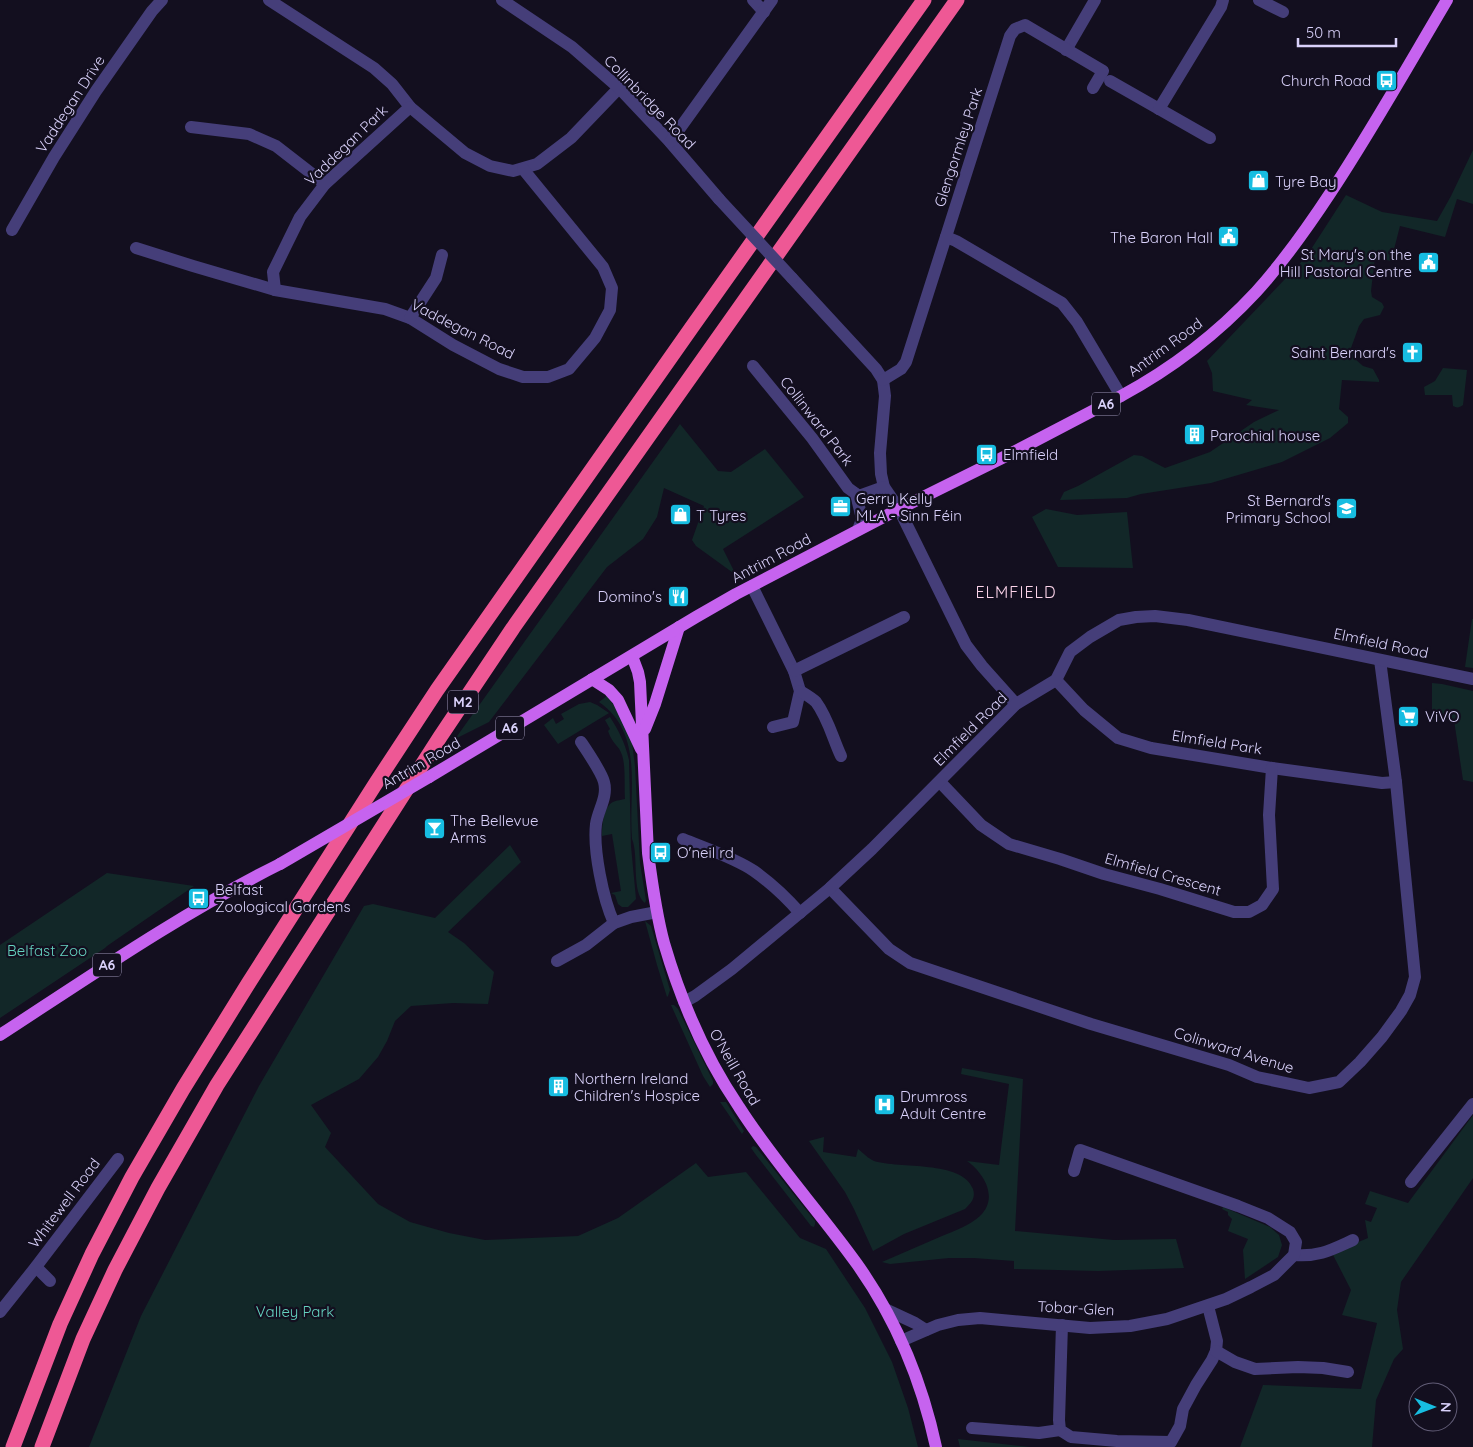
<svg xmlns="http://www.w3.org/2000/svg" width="1473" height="1447" font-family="Quicksand,sans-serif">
	<rect width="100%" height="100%" fill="#130f1f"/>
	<g fill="#122728">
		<path d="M1473,150V204L1457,199L1445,237L1400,226L1391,261L1375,257L1371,291L1372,297L1382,303L1384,307L1380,315L1364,319L1359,326L1351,348L1354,358L1363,366L1373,369L1379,380V382L1342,380L1339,409L1348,417V423L1330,438L1282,462L1211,483L1141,494L1127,498L1060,500L1064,492L1078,486L1134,455L1142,456L1165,468L1210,452L1254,422L1279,410L1246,405L1252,400L1213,391L1212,373L1207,361L1306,257L1346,195L1382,212L1437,221L1451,196Z"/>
		<path d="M1443,368L1467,370L1463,405C1459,408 1457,408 1453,406L1452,395H1425L1424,387L1435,381Z"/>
		<path d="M680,424L718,471L731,472L765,449L804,497L723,549L736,575L696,546L692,540L704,506L664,488L657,517L643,539L607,567L489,722L455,739Z"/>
		<path d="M1046,509L1077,515L1127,512L1133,568L1058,567L1032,517Z"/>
		<path d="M1472,619H1473V668L1465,667Z"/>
		<path d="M1432,683L1442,684L1473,691V782L1463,780L1454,720H1432Z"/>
		<path d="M607,696L616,708L632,742L635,766L640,863L646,900L645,903C631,893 639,855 632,839C628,791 645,734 599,702Z"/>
		<path d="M590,702L597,705L609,713L558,744L544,725L553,718L556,724L564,719L561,714L579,704Z"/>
		<path d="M610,717C619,731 625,743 629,760L631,846L636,899L628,907H622L618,904L615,895L611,893L621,891L612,834L602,836C602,826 603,807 613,802C617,800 622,800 625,799C624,786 626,767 622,755C619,745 612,744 608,731L610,729L605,720Z"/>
		<path d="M510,845L521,862L448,932L464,943L494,972L488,1004L453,1003L411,1006L395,1021L387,1041L378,1057L359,1079L311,1105L331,1133L325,1147L378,1204L410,1222L449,1233L485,1240L578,1236L618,1218L696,1163L708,1177L746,1172L800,1238L826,1249L865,1308L892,1362L908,1408L918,1447H89L141,1316L259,1086L364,906L373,904L435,918Z"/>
		<path d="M107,873L194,886L107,946L105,948L0,1018V945Z"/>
		<path d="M645,921L651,926L670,990L668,996L667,997L657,965Z"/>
		<path d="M671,1005H674L678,1009L713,1081V1084L710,1087L703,1076Z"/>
		<path d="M962,1068L1023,1079L1015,1231L1114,1240L1176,1239L1184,1268L1098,1271L1014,1269V1261L974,1258H949L890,1264L882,1262C902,1253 922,1245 942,1236C955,1231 970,1225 980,1216C999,1198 984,1173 967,1161L999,1165L1009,1084L961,1074Z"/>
		<path d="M720,1102H726L744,1131L742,1134Z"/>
		<path d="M1473,1115V1178L1401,1282L1397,1310L1403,1349L1394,1359L1376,1400L1372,1447H1240L1263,1385L1361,1389L1377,1323L1342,1315L1351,1290L1332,1253L1368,1238L1365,1220L1371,1222L1377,1208L1365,1204L1370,1191L1408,1203Z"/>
		<path d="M824,1137L823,1152L856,1157L858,1149C863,1153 869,1159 874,1161C899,1169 962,1160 973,1189C976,1198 971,1203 965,1209L904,1234L873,1251L854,1209L845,1192L809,1141Z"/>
		<path d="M753,1146L756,1147L815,1221V1224L814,1227L811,1226L756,1155L751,1148Z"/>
		<path d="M1223,1207L1270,1227L1279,1235L1282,1245L1278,1257L1245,1279L1243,1250L1248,1239L1228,1231L1232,1219L1228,1215V1212L1222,1209Z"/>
		<path d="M958,1439L1030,1447H960Z"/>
	</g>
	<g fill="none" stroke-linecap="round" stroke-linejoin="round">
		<g stroke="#453e79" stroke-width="12">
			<path d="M269,0L374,68L392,84L410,107L465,153L490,166L513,171L537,164L571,138L619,88"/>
			<path d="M502,0L572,47L619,88L670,142L719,199"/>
			<path d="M753,0L764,12"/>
			<path d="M1259,0L1283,12"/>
			<path d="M1066,50L1095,0"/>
			<path d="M1110,81L1210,138"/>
			<path d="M1159,109L1221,7L1223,0"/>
			<path d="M191,127L249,134L276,146L325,184"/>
			<path d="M670,142L772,0"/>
			<path d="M12,230L54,157L96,91L152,11L162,0"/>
			<path d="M946,237L956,241L1062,303L1077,322L1121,396"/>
			<path d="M136,248L193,266L275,290L385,309L410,318L453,345L499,369L523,377H548L569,369L595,338L610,310L612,288L603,267L523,169"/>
			<path d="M792,278L876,369L883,380L885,396L880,453L881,474L884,487L899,509L966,645L982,666L1016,704"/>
			<path d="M275,290L273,272L300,217L325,184L410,107"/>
			<path d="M410,318L436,278L442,255"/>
			<path d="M753,366L812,438L848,488L859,496L884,487"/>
			<path d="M883,380L901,369L906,362L1010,36L1015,29L1025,25L1103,71L1093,88"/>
			<path d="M856,494L862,519L858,530"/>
			<path d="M752,586L794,671L800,691L793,722L773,727"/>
			<path d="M794,671L904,617"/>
			<path d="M1056,680L1084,710L1118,738L1128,741L1151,748L1272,768L1382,783L1396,782"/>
			<path d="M800,691C805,694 812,698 816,702C828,718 833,739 841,756"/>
			<path d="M581,742C587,751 602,773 604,782C608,797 598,810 596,824C593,850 603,899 614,923"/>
			<path d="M940,782L981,825L1009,844L1060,859L1104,874L1160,889L1234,912H1249L1262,905L1273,889L1269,815L1272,768"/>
			<path d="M683,839C705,848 735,858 754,871C771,883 786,897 800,913"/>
			<path d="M830,888L889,949L910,963L1091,1024L1229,1065L1257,1077L1309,1088L1339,1082L1360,1062L1382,1037L1401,1011L1410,995L1415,977L1396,782L1380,660"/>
			<path d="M557,961L586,945L614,923L631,917L657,912"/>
			<path d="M684,1002L695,996L732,969L830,888L872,849L1016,704L1056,680L1070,652L1090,637L1119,620L1136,617L1155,616L1188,620L1473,679"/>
			<path d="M1411,1182L1473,1104"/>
			<path d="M1294,1255C1319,1257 1331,1250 1353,1240"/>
			<path d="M36,1267L50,1281"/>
			<path d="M885,1309L915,1323L926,1330"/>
			<path d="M0,1312L35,1268L118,1159"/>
			<path d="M1062,1325L1059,1420L1060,1430L1071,1437L1117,1441L1171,1442L1180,1426L1183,1409L1196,1385L1212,1360L1216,1351L1217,1341L1208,1306"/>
			<path d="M901,1341L938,1325L958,1320L980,1318L1090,1328L1130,1326L1167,1319L1226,1299L1251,1287L1274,1275L1294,1255L1296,1242L1290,1232L1268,1218L1238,1206L1080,1150L1074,1171"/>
			<path d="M1216,1351L1235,1362L1255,1369L1298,1367L1323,1368L1348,1372"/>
			<path d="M972,1428L1039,1433L1060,1430"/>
		</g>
		<g stroke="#c663ef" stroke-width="12">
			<path d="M632,656L638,672L640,682L648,853C652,883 656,914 664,943C681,1001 705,1057 739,1107C774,1162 819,1211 857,1264C896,1319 922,1382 936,1447"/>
			<path d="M592,679L609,690L618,700L641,749"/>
			<path d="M645,729L655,704L679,627"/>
			<path d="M429,777L696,617L736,594L899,509L1010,454L1121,396C1171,369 1217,334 1256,292C1284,261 1308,227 1331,192C1372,130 1409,64 1447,0"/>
			<path d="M0,1035C92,975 182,913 280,864"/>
		</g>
		<g stroke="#ee5895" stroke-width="15">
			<path d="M13,1447L60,1324L92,1254L132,1177L183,1089L248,984L376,783L437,690L692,327L924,0"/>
			<path d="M42,1447L83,1339L115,1270L158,1188L217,1085L440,737L513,628L957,0"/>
		</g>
		<path stroke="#453e79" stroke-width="12" d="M719,199L792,278"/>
		<path stroke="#c663ef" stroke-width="12" d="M280,864L429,777"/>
	</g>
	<defs>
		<symbol id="bus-square" viewBox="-11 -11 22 22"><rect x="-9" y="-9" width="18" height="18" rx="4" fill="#17bde1" stroke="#130f1f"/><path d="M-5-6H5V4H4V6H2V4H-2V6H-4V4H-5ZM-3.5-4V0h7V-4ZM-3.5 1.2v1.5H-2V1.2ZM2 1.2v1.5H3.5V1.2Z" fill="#fff"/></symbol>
		<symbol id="shop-square" viewBox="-11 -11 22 22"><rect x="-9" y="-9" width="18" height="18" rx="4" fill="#17bde1" stroke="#130f1f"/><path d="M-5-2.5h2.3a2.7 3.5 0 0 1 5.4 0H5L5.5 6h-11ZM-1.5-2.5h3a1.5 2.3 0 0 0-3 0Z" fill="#fff"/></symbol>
		<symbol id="civic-square" viewBox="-11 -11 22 22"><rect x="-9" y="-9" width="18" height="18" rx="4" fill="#17bde1" stroke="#130f1f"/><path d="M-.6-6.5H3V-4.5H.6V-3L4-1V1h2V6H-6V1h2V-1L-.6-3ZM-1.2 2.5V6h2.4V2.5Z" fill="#fff"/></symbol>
		<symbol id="church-square" viewBox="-11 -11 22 22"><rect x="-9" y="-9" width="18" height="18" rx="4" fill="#17bde1" stroke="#130f1f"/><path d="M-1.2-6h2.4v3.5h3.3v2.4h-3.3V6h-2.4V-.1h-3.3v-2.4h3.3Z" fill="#fff"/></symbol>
		<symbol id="building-square" viewBox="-11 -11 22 22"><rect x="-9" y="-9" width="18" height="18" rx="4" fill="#17bde1" stroke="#130f1f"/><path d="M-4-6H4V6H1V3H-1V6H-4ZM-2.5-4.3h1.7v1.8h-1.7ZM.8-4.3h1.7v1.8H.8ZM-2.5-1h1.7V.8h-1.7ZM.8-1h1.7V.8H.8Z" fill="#fff"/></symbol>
		<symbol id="office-square" viewBox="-11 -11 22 22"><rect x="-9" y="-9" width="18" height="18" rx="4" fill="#17bde1" stroke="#130f1f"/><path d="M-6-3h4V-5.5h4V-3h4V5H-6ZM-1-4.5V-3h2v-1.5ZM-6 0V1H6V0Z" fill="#fff"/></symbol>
		<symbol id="school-square" viewBox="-11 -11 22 22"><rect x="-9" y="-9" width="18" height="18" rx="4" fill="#17bde1" stroke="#130f1f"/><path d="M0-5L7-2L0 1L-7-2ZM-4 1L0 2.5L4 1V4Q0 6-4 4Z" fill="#fff"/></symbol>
		<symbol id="restaurant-square" viewBox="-11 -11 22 22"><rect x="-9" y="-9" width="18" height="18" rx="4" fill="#17bde1" stroke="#130f1f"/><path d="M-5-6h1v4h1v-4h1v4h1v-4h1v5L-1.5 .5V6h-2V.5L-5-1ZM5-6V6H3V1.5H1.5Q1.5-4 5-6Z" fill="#fff"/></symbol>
		<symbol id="supermarket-square" viewBox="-11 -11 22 22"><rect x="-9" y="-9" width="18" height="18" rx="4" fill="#17bde1" stroke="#130f1f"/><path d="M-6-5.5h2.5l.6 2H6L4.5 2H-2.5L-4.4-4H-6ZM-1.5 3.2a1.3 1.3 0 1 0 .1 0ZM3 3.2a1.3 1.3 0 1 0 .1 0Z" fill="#fff"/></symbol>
		<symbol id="bar-square" viewBox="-11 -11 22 22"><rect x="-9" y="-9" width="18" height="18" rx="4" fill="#17bde1" stroke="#130f1f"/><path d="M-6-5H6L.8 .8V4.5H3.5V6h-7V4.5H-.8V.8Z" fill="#fff"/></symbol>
		<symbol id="hospital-square" viewBox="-11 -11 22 22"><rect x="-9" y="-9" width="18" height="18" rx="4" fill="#17bde1" stroke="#130f1f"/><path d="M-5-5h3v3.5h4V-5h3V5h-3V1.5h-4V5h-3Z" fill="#fff"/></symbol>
	</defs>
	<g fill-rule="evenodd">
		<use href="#bus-square" x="1374" y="68" width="25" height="25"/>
		<use href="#shop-square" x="1246" y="168" width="25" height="25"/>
		<use href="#civic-square" x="1216" y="224" width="25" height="25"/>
		<use href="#civic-square" x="1416" y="250" width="25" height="25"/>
		<use href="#church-square" x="1400" y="340" width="25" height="25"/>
		<use href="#building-square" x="1182" y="422" width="25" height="25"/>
		<use href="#bus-square" x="974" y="442" width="25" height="25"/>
		<use href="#office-square" x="828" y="494" width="25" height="25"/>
		<use href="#school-square" x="1334" y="496" width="25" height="25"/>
		<use href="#shop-square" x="668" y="502" width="25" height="25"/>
		<use href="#restaurant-square" x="666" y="584" width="25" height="25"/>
		<use href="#supermarket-square" x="1396" y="704" width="25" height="25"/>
		<use href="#bar-square" x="422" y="816" width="25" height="25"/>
		<use href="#bus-square" x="648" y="840" width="25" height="25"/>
		<use href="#bus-square" x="186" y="886" width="25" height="25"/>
		<use href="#building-square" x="546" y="1074" width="25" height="25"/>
		<use href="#hospital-square" x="872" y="1092" width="25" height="25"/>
	</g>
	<g text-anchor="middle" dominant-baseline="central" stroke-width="4.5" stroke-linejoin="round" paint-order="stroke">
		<g fill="#130f1f" stroke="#9e97b8" stroke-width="1">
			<rect x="1092" y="392.5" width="28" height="23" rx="4"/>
			<rect x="448" y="690.5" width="30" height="23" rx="4"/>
			<rect x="496" y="716.5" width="28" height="23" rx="4"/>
			<rect x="93" y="953.5" width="28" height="23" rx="4"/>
		</g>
		<g font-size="14" font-weight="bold" fill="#d9d1fa">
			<text x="1106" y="404">A6</text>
			<text x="463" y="702">M2</text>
			<text x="510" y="728">A6</text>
			<text x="107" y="965">A6</text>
		</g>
		<g font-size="15" fill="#d9d1fa" stroke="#130f1f" text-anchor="start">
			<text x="1371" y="80" text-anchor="end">Church Road</text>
			<text x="1275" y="181">Tyre Bay</text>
			<text x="1213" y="237" text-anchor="end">The Baron Hall</text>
			<text x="1412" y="254" text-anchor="end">St Mary's on the<tspan x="1412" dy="17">Hill Pastoral Centre</tspan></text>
			<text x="1396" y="352" text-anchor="end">Saint Bernard's</text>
			<text x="1210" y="435">Parochial house</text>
			<text x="1003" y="454">Elmfield</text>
			<text x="856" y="498">Gerry Kelly<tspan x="856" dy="17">MLA - Sinn Féin</tspan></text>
			<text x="1331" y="500" text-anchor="end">St Bernard's<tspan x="1331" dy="17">Primary School</tspan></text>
			<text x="696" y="515">T Tyres</text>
			<text x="662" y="596" text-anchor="end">Domino's</text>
			<text x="1425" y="716">ViVO</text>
			<text x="450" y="820">The Bellevue<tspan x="450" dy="17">Arms</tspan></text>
			<text x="677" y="852">O'neil rd</text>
			<text x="215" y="889">Belfast<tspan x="215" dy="17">Zoological Gardens</tspan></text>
			<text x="574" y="1078">Northern Ireland<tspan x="574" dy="17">Children's Hospice</tspan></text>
			<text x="900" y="1096">Drumross<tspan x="900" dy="17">Adult Centre</tspan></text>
		</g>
		<g font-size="15" fill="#d9d1fa" stroke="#130f1f">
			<text transform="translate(650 102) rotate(46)">Collinbridge Road</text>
			<text transform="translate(70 104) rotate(-57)">Vaddegan Drive</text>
			<text transform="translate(346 145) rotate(-44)">Vaddegan Park</text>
			<text transform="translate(958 147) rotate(-72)">Glengormley Park</text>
			<text transform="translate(463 329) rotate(27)">Vaddegan Road</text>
			<text transform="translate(1165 347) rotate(-36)">Antrim Road</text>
			<text transform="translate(817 421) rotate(52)">Collinward Park</text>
			<text transform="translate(771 558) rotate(-28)">Antrim Road</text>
			<text transform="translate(1381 643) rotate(12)">Elmfield Road</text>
			<text transform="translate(970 729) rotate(-45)">Elmfield Road</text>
			<text transform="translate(1217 742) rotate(9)">Elmfield Park</text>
			<text transform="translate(421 763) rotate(-30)">Antrim Road</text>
			<text transform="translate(1163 874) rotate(16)">Elmfield Crescent</text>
			<text transform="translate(1234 1050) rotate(17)">Colinward Avenue</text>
			<text transform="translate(735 1067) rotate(60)">O'Neill Road</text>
			<text transform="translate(64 1203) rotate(-53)">Whitewell Road</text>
			<text transform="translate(1076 1308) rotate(3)">Tobar-Glen</text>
		</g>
		<g font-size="15" fill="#65d3c0" stroke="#130f1f">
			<text x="47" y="950">Belfast Zoo</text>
			<text x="295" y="1311">Valley Park</text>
		</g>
		<g font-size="16" letter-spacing="1" fill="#fbd3e9" stroke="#130f1f">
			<text x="1016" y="592">ELMFIELD</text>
		</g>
	</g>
	<g transform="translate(1433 1407) rotate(91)"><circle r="24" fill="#130f1f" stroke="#625d77"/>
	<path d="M0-4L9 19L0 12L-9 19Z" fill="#17bde1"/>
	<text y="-8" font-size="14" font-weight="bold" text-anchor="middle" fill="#d9d1fa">N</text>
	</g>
	<path d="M1298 38v8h98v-8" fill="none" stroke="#d9d1fa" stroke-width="2.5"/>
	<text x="1306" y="38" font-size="15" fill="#d9d1fa" stroke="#130f1f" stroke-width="4" paint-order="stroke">50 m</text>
</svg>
